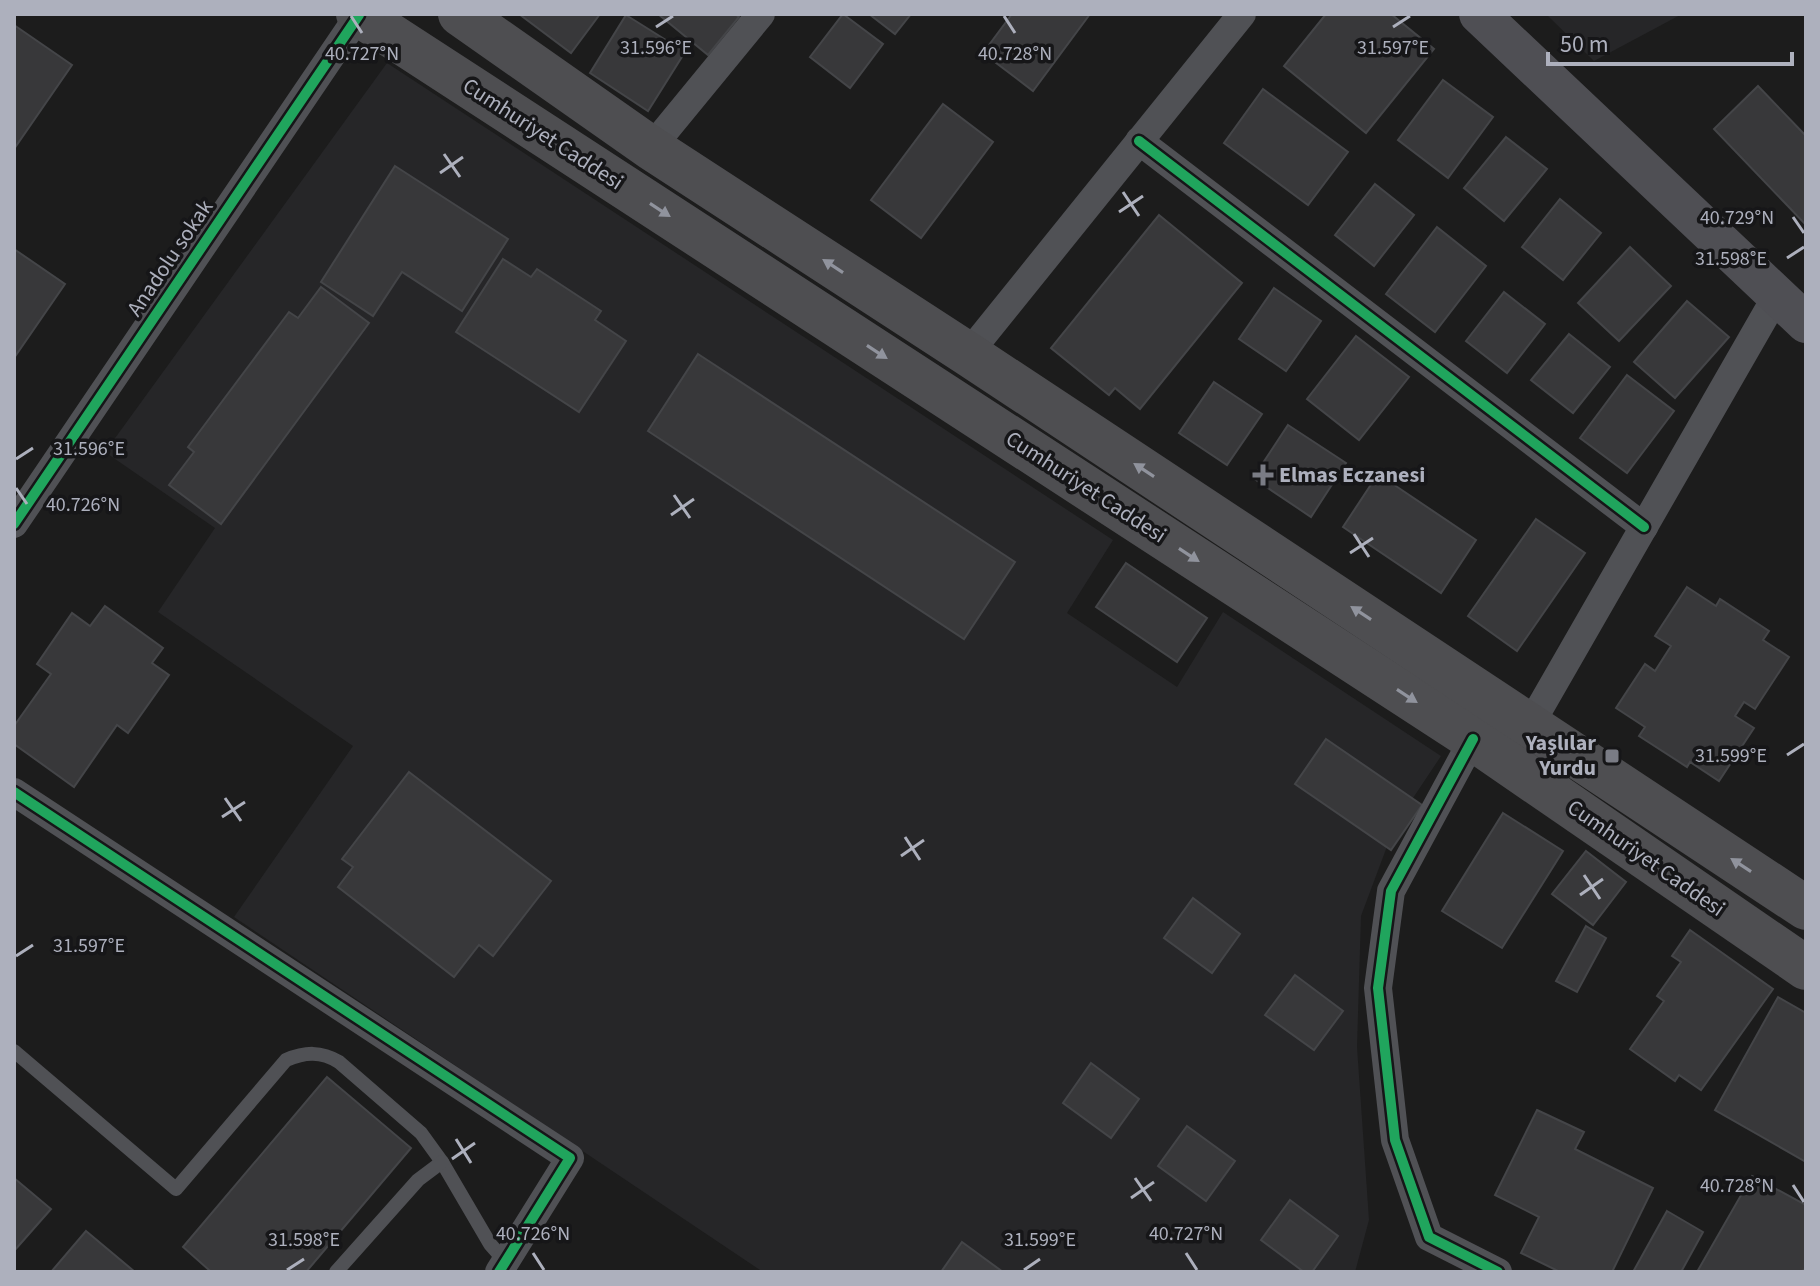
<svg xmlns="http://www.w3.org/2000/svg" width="1820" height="1286" font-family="'Source Sans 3',sans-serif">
	<rect width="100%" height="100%" fill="#1c1c1c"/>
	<g fill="#262628">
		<path d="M1546,14H1682L1594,61Z"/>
		<path d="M387,63L1113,540L1067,613L1177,687L1223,612L1441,756L1395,825L1361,916L1357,1047L1369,1220L1355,1272H763L234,917L353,746L158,612L215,528L105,452Z"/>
	</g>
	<g fill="#38383a" stroke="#444548" stroke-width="2">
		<path d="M519,14H600L571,53Z"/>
		<path d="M658,14H735L739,17L708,55Z"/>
		<path d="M843,14L883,44L850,88L810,57Z"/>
		<path d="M869,14H911L895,34Z"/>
		<path d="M1012,14H1090L1033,91L983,53Z"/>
		<path d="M1326,14H1391L1434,49L1366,133L1284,66Z"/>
		<path d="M626,15L685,52L648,111L590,73Z"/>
		<path d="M14,25L72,65L14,149Z"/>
		<path d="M1443,80L1493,117L1448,178L1398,140Z"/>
		<path d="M1758,86L1806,136V225L1714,129Z"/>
		<path d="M1263,89L1348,152L1308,205L1224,143Z"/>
		<path d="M943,104L993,142L921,238L871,200Z"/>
		<path d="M1506,137L1547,169L1504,221L1464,188Z"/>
		<path d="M395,166L508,239L462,311L402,272L373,316L321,282Z"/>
		<path d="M1375,184L1414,215L1374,266L1335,235Z"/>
		<path d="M1560,199L1601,233L1563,280L1522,247Z"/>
		<path d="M1159,215L1242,283L1140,409L1115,388L1109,395L1051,348Z"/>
		<path d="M1437,227L1486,266L1435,332L1386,294Z"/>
		<path d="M1630,247L1671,286L1619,341L1578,303Z"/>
		<path d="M14,249L65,284L14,358Z"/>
		<path d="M503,259L531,277L537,269L601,311L595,320L626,341L579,412L456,332Z"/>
		<path d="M321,287L369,323L221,524L169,485L194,452L188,447L289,312L298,318Z"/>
		<path d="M1274,288L1321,321L1286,371L1239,339Z"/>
		<path d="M1504,292L1545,324L1507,373L1466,341Z"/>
		<path d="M1687,301L1729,337L1675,398L1634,362Z"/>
		<path d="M1569,334L1610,367L1573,413L1531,380Z"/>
		<path d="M1356,336L1409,377L1359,440L1307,399Z"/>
		<path d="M698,354L1015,562L964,639L648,431Z"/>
		<path d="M1627,375L1674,411L1627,473L1580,438Z"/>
		<path d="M1214,382L1262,414L1227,465L1179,433Z"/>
		<path d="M1288,425L1346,463L1311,517L1253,478Z"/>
		<path d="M1378,474L1476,540L1441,593L1343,527Z"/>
		<path d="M1536,519L1585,553L1517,651L1468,616Z"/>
		<path d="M1126,563L1207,618L1177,662L1096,607Z"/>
		<path d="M1687,587L1716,606L1720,599L1769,631L1763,640L1789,657L1755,709L1744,702L1735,716L1754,728L1719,781L1690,762L1687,767L1639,736L1645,727L1616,708L1645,664L1655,671L1671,646L1655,636Z"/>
		<path d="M105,606L163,648L152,663L169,675L128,733L117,725L74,787L14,744V726L51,674L37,664L72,613L90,626Z"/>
		<path d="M1326,739L1422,805L1391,850L1295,784Z"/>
		<path d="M409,772L551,881L493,956L479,945L454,977L338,887L353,867L342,859Z"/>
		<path d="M1503,813L1563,851L1502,948L1442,911Z"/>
		<path d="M1586,851L1626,882L1593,925L1552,894Z"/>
		<path d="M1193,898L1240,934L1212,973L1164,938Z"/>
		<path d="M1586,926L1606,938L1577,992L1556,981Z"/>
		<path d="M1690,930L1773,989L1701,1090L1679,1075L1675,1081L1630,1049L1664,1001L1657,996L1681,962L1672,956Z"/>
		<path d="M1295,975L1343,1011L1314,1050L1265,1015Z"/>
		<path d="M1778,997L1806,1013V1162L1715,1110Z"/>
		<path d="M1091,1063L1139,1099L1111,1138L1063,1103Z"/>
		<path d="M327,1077L411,1148L306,1272H207L209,1270L183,1247Z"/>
		<path d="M1537,1110L1584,1132L1575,1149L1653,1188L1612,1272H1560L1521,1253L1539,1217L1495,1195Z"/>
		<path d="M1187,1126L1235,1161L1206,1201L1158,1166Z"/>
		<path d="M1752,1176L1806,1205V1268L1801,1272H1697Z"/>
		<path d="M14,1178L51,1209L14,1251Z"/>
		<path d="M1290,1200L1338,1236L1312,1272H1304L1261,1240Z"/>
		<path d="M1667,1211L1703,1232L1681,1272H1633Z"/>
		<path d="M86,1231L135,1272H51Z"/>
		<path d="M962,1242L1003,1272H941Z"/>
	</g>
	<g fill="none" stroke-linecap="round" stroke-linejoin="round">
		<g stroke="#505155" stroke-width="14">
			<path d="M14,1051L176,1189L286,1060C305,1052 321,1051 339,1062L421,1133L442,1162L490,1244L505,1261"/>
			<path d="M336,1272L418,1180L442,1162"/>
		</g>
		<g stroke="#505155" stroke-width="28">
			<path d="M1139,141L1644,527"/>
			<path d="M651,148L761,14"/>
			<path d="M968,354L1242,14"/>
			<path d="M14,524L359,15"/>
			<path d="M1530,725L1777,295"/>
			<path d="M1473,739L1391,891L1378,988L1395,1140L1429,1237L1498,1272"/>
			<path d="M14,792L570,1158L499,1272"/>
		</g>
		<path stroke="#4f4f54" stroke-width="40" d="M1479,14L1806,323"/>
		<g stroke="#4e4e51" stroke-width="44">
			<path d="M358,14L1473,739L1806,968"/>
			<path d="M460,14L651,148L968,354L1806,908"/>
		</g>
		<defs>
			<g id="cycleway">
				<path d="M1139,141L1644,527"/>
				<path d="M14,524L359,15"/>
				<path d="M1473,739L1391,891L1378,988L1395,1140L1429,1237L1498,1272"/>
				<path d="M14,792L570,1158L499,1272"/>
			</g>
		</defs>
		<use href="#cycleway" stroke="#161618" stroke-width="15"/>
		<use href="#cycleway" stroke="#20a55d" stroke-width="10"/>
	</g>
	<defs><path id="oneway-solid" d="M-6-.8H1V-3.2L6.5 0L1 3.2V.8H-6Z" transform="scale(2)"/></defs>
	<g fill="#90939d">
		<use href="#oneway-solid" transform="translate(660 210) rotate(33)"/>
		<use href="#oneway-solid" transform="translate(833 266) rotate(-147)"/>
		<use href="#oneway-solid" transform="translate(877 352) rotate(33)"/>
		<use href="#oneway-solid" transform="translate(1144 470) rotate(-147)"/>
		<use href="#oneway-solid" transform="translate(1189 555) rotate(33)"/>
		<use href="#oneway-solid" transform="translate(1361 613) rotate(-147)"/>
		<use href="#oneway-solid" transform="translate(1407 696) rotate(33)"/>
		<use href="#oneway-solid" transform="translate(1741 865) rotate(-147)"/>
	</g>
	<path fill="none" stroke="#adb0bd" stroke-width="3" d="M351,16L362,33M1004,16L1015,33M656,27L673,16M1393,27L1410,16M444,154L460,177M440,173L463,157M1123,192L1139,216M1119,212L1143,196M1793,217L1804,233M1787,258L1804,247M16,459L33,448M16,488L27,504M674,495L690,518M671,515L694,499M1354,534L1369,557M1350,553L1373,538M1787,755L1804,744M225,798L241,821M222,817L245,802M905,837L920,860M901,856L924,840M1584,875L1600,899M1580,895L1603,879M16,956L33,945M456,1139L471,1163M452,1159L475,1143M1135,1178L1151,1201M1793,1185L1804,1202M1131,1198L1154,1182M533,1253L544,1270M1186,1253L1197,1270M287,1270L304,1259M1024,1270L1040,1259"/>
	<g fill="#7a7c85" stroke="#161618" stroke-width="3">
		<path d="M1259 463h8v8h8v8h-8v8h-8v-8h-8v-8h8z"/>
		<rect x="1604" y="748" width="16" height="16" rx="4"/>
	</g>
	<g text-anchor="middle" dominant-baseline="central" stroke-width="7" stroke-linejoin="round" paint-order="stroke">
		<g font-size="22" fill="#adb0bd" stroke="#161618">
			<text transform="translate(543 134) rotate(33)">Cumhuriyet Caddesi</text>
			<text transform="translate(170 258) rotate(-56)">Anadolu sokak</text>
			<text transform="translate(1086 487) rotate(33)">Cumhuriyet Caddesi</text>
			<text transform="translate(1646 858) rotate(35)">Cumhuriyet Caddesi</text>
		</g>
		<g font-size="22" font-weight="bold" fill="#adb0bd" stroke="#161618" text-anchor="start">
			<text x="1279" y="475">Elmas Eczanesi</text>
			<text x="1596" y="743" text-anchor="end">Yaşlılar<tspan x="1596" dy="25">Yurdu</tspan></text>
		</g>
	</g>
	<g font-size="20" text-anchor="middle" fill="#adb0bd" stroke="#161618" stroke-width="7" stroke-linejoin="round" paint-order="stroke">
		<text x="1393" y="54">31.597°E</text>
		<text x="656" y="54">31.596°E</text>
		<text x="362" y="60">40.727°N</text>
		<text x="1015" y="60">40.728°N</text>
		<text x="1737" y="224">40.729°N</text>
		<text x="1731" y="265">31.598°E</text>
		<text x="89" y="455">31.596°E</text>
		<text x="83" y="511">40.726°N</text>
		<text x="1731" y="762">31.599°E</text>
		<text x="89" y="952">31.597°E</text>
		<text x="1737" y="1192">40.728°N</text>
		<text x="533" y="1240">40.726°N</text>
		<text x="1186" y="1240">40.727°N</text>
		<text x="304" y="1246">31.598°E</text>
		<text x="1040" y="1246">31.599°E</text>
	</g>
	<rect width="1820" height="1286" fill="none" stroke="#adb0bd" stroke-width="32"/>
	<path d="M1548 52v12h244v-12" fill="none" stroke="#adb0bd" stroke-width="4"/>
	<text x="1560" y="52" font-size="24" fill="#adb0bd" stroke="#161618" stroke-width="6" paint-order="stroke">50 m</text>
</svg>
